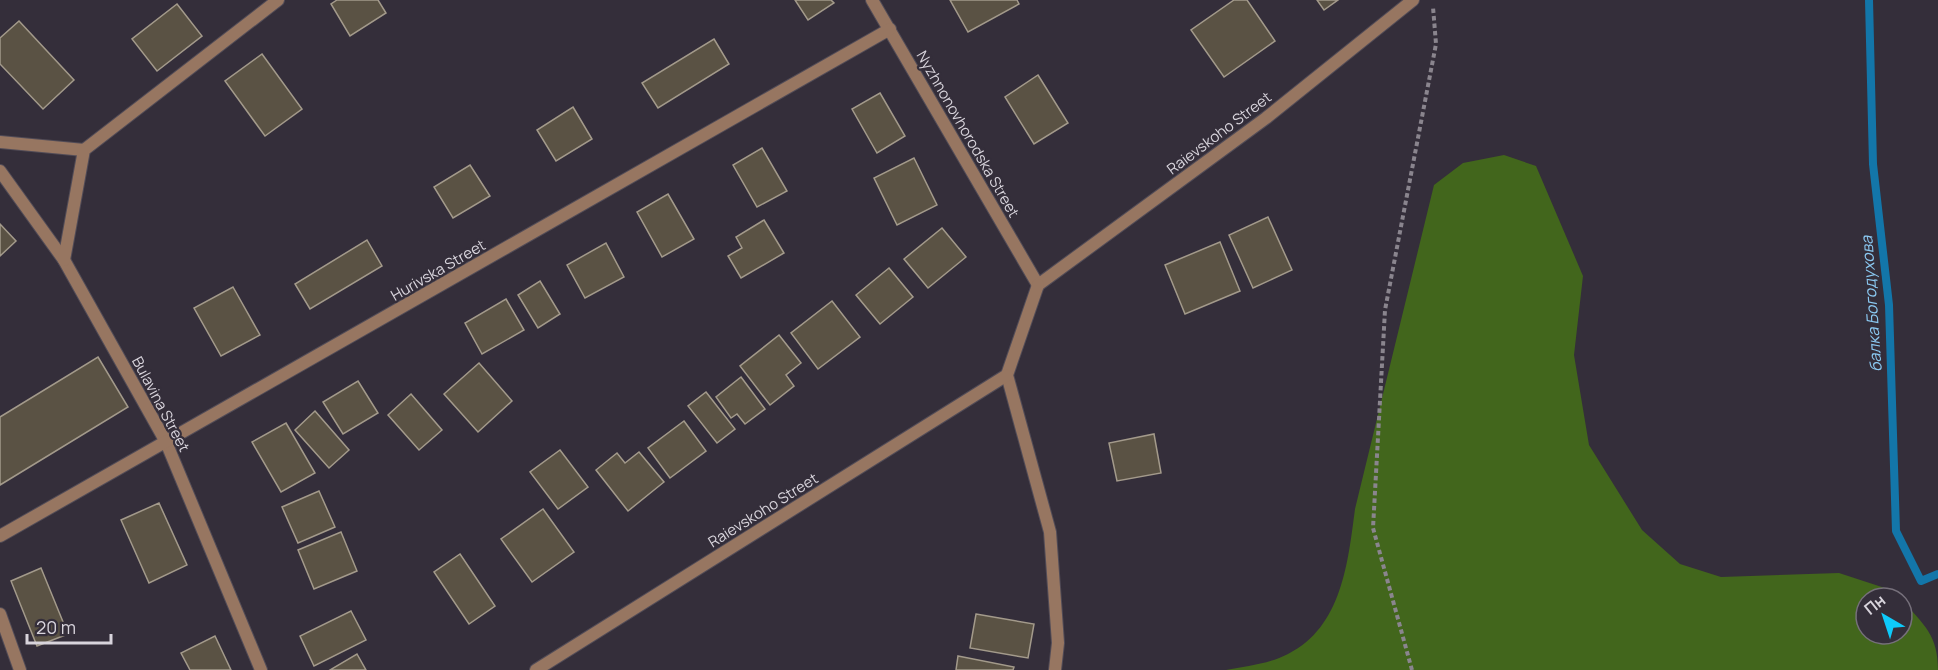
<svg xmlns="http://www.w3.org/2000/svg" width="1938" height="670" font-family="Manrope,sans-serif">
	<rect width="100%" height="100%" fill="#342e3a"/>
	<path fill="#42661c" d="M1504,155L1536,166L1583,276L1574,355L1589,445L1642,530L1680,564L1721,577L1839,573L1894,591L1900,598H1866V634H1902V600C1924,625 1938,635 1938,670H1226C1246,666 1269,664 1288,654C1342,627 1348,562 1355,509L1434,185L1463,163Z"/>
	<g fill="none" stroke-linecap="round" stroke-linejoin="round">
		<path stroke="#1376a9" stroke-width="8" d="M1869,0L1873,164L1889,305L1896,531L1921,581L1938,574"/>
	</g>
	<g fill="#5a5244" stroke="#a39a8b" stroke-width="1.5">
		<path d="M337,0H378L386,13L350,36L331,4Z"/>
		<path d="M795,0H831L834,3L808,20Z"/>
		<path d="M950,0H1017L1019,4L968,32Z"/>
		<path d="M1234,0H1247L1275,41L1224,77L1191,30Z"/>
		<path d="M1317,0H1338L1324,10Z"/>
		<path d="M177,4L202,36L157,71L132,39Z"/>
		<path d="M19,21L74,80L43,109L0,64V38Z"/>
		<path d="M714,39L729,64L658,108L642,83Z"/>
		<path d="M262,54L302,109L265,136L225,81Z"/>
		<path d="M1038,75L1068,123L1034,144L1005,97Z"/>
		<path d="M880,93L905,136L877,153L852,109Z"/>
		<path d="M573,107L592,139L556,161L537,130Z"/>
		<path d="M762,148L787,191L757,207L733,165Z"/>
		<path d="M914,158L937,205L897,225L874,178Z"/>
		<path d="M470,165L490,196L453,218L434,187Z"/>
		<path d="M668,194L694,239L662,257L637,212Z"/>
		<path d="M1268,217L1292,270L1253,288L1229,235Z"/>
		<path d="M764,220L784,253L741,278L728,256L742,248L736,237Z"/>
		<path d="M0,224L16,241L0,256Z"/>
		<path d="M942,228L966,257L928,288L904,259Z"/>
		<path d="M367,240L382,266L310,309L295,284Z"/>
		<path d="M1220,242L1240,291L1185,314L1165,265Z"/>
		<path d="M606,243L624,277L585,298L567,265Z"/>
		<path d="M889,268L913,297L880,324L856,295Z"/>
		<path d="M540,281L560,314L538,328L518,295Z"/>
		<path d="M233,287L260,335L221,356L194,308Z"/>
		<path d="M506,299L524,330L482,354L465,323Z"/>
		<path d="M832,301L860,337L818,369L791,333Z"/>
		<path d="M779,335L801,363L786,375L794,386L770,405L740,366Z"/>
		<path d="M98,357L128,407L0,485V417Z"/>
		<path d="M479,363L512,401L478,432L444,394Z"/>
		<path d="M741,377L765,409L745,424L737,414L731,418L716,397Z"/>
		<path d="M358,381L378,413L343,434L323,402Z"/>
		<path d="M706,392L735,429L717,443L688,406Z"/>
		<path d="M411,394L442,430L419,450L388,415Z"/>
		<path d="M315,411L349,450L329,468L295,430Z"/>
		<path d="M684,421L706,451L670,478L648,448Z"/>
		<path d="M286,423L315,473L281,492L252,442Z"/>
		<path d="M1154,434L1161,473L1117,481L1109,443Z"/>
		<path d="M560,450L588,487L558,509L530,472Z"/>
		<path d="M639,452L664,482L628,511L596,470L617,453L625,463Z"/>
		<path d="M319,491L335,527L298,543L282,507Z"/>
		<path d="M159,503L187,565L149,583L121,520Z"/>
		<path d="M543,509L574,552L532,582L501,539Z"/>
		<path d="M341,532L357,571L314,589L298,550Z"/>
		<path d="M460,554L495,606L469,624L434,572Z"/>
		<path d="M41,568L68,634L37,646L11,581Z"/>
		<path d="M351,611L366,640L314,666L300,636Z"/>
		<path d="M976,614L1034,624L1028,658L970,648Z"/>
		<path d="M215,636L231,670H190L181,653Z"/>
		<path d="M357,654L366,670H330Z"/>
		<path d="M958,656L1014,667L1013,670H956Z"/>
	</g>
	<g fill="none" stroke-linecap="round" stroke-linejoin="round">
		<defs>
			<g id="minor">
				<path d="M872,0L1038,285"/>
				<path d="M0,142L84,150"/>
				<path d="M0,171L64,260L166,442L261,670"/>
				<path d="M64,260L84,150L278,0"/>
				<path d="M1038,285L1266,118L1413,0"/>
				<path d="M1038,285L1007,375L1050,532L1058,643L1055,670"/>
				<path d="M0,536L890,29"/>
				<path d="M0,614L20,670"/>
				<path d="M536,670L1007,375"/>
			</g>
		</defs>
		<use href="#minor" stroke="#524c57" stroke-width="14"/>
		<path stroke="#8a858e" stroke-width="4" stroke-dasharray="4.5 3" stroke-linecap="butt" d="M1412,670L1373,528L1385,310L1436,44L1433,7"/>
		<use href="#minor" stroke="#977661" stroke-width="12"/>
	</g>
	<g text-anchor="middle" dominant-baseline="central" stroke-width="4.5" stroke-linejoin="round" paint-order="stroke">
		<g font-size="15" fill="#d8d4dc" stroke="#342e3a">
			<text transform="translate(1219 133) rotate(-37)">Raievskoho Street</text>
			<text transform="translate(968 134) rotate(60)">Nyzhnonovhorodska Street</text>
			<text transform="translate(438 270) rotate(-30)">Hurivska Street</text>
			<text transform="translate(161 404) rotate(62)">Bulavina Street</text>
			<text transform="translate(763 510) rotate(-32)">Raievskoho Street</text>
		</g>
		<g font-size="16" font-style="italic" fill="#8bc9f2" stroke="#342e3a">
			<text transform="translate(1871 304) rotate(-94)">балка Богодухова</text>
		</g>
	</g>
	<g transform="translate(1884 616) rotate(321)"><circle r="28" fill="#342e3a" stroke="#76707b" stroke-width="1.5"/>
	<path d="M0-4.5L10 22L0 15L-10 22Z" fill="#0ecafa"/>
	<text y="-9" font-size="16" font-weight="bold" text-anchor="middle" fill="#d8d4dc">Пн</text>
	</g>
	<path d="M27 634v9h84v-9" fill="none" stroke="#d8d4dc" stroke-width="3"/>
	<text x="36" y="634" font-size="18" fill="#d8d4dc" stroke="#342e3a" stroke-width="4.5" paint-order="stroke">20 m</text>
</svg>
